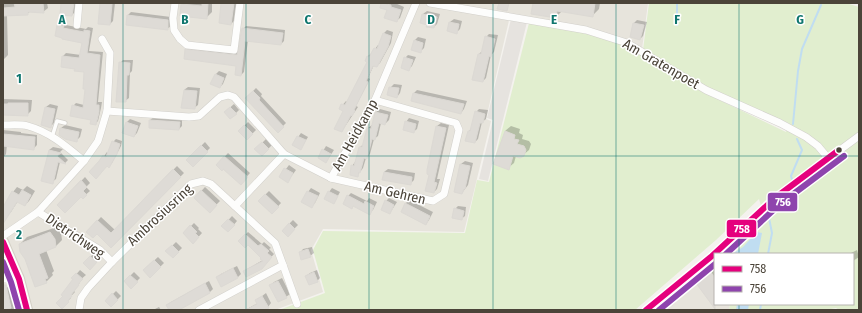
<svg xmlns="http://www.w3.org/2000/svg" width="862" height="313" font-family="'Fira Sans Condensed',sans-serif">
	<rect width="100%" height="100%" fill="#f4f2ee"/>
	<g fill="#e7e4dc">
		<path d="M3,3H648L642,49L510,16L486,119L491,121L464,232L323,229L311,250L323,292L275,310H3Z"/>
		<path d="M706,266L715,276V304H730L729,310H652Z"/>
	</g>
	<g fill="#e1eecf">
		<path d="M649,3H846L859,7V310H839L836,308L826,310H729L730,304H853V254H720L764,216L759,199L716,240L635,310H279L325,293L313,250L323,231L465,233L477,180L489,182L529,23L585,33L625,45L705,93L786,132L788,123L708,88L643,50Z"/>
		<path d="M715,258V276L706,266Z"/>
	</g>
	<path fill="#e6e3df" d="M511,19L527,22L488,181L479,179L493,120L487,118Z"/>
	<g fill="#c0ddf1">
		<path d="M757,232L762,233L758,254H732L743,247Z"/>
		<path d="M737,304H749L748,310H736Z"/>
	</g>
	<g fill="#0003">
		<path d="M15,3H47L48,8L43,12L31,11L27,14L7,15L8,55L3,60V4Z"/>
		<path d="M62,3H76V11L72,15Z"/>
		<path d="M101,3H115L113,21L110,24L99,23Z"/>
		<path d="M183,3H212V12L206,18L182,5Z"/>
		<path d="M222,3H239L238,17L231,24Z"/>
		<path d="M382,3H395L404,7L400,18L396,21L388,10L381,7Z"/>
		<path d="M534,3H600L599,9L592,16L562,11L556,17Z"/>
		<path d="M427,11L440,14L437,24L434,27L423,14Z"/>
		<path d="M131,12L171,17V26L167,29L128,15Z"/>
		<path d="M454,19L462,21L460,29L456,33L448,31L450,22Z"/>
		<path d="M637,20L647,22L643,36L640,39L634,23Z"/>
		<path d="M60,22L66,23V25L86,29L88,27L93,28L89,51L103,52L98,102H102L101,108L98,121L95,124L92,119L73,106L76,103L84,105L86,88V71L76,68L62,66L63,56L66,53L81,55L83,42L58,25Z"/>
		<path d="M246,26L285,30L284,41L281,44L248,40L244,72L241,75L237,65L186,50L189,47L239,52L243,29Z"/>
		<path d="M387,30L393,32L391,43L380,63L376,66L374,65L368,78L370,79L356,106L358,107L342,131L344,110L340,108L346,101L348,102L368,62L366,60L368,56L372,53L378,45H379L384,33Z"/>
		<path d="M489,34L498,35L494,52L491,55L486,78L483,81L479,54L482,51L486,37Z"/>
		<path d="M418,37L426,39L424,48L421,51L414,41Z"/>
		<path d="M408,55L416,57L412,66L409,69L405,58Z"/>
		<path d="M123,60H133L132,71L130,73L129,98L125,101L120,63Z"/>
		<path d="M219,71L227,74L223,84L220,87L212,84L216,74Z"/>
		<path d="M394,84L402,85L400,93L397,97L390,88Z"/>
		<path d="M188,87L200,88L198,105L194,108L184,90Z"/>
		<path d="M256,88L262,94L261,96L286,123L278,131L246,98Z"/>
		<path d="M417,90L467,101L464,109L461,113L414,93Z"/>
		<path d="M3,99L32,100L31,111L27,115H3Z"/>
		<path d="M50,104L58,106L54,123L50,127L42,124L46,107Z"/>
		<path d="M234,104L239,110L231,118L225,112Z"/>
		<path d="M380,109L391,112L389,120L385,124L381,123L378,136L374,139L370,154L366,158L363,168L357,176L352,166L355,162L360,147L364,144L368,128L372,125H373L376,112Z"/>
		<path d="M479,109L488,110L486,119L482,122L478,139L475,142L469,131L472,128L476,112Z"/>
		<path d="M154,117L182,119V126L179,129L150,127V120Z"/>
		<path d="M409,118L419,121L417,129L413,132L406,122Z"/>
		<path d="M130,119L141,123L137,133L134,136L127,122Z"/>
		<path d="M248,122L256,130L247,139L239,131Z"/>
		<path d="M441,123L449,125L437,179H440L437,189L434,192L427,190L437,126Z"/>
		<path d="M65,125L82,129L80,137L76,141L61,128Z"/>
		<path d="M511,126L520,129L519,133L523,135L522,139L529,141L531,144L529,150L523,155L516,156L514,163L508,168L505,131Z"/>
		<path d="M3,130L21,132V133L37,135V145L34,148L7,145L6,154L3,158Z"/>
		<path d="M301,133L308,137L301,148L293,144Z"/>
		<path d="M116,139L122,141L121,146L112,163L109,166L107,165L104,156L107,152L108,153L113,142Z"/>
		<path d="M266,139L272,145L262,155L256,149Z"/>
		<path d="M205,142L210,148L193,165L187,160Z"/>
		<path d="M326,146L334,150L326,162L319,158Z"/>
		<path d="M53,147L63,149L60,152L68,160L65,163L60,162L56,179L52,182L49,150Z"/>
		<path d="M228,153L250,173L241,183L223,168L217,165Z"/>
		<path d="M465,161L473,163L468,185L462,193L455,192L461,164Z"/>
		<path d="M289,165L296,170L288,181L280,177Z"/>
		<path d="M177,166L184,173L111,247L97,233L87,232L101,217L115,230Z"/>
		<path d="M388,169L415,173L414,180L410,184L384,172Z"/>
		<path d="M85,177L90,183L86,187L90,191L83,197L81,195L58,205Z"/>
		<path d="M27,186L35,191L29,201L25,205L18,201L11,212L6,217L3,215V209L13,192L17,187L23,190Z"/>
		<path d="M205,187L220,201L210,211L195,198Z"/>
		<path d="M311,188L320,193L315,203L312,206L308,192Z"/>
		<path d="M332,188L340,192L334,203L329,192Z"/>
		<path d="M269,191L281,203L272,213L259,201Z"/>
		<path d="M351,193L367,201L369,198L377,202L373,210L369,213L348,196Z"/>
		<path d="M389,198L397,202L390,213L386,201Z"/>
		<path d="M409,200L433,212L429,220L426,224L402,211L406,203Z"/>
		<path d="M458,206L466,207L465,216L461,219L455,209Z"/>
		<path d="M232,216L237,221L231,228L223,226Z"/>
		<path d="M293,220L298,225L288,235L289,224Z"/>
		<path d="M194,223L199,228L198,229L202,233L193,243L184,233Z"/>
		<path d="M57,227L61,233L62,240L55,247L46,250L54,271L52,273L53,275L46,282L20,244L27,237Z"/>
		<path d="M248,232L262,244L264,242L271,248L269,249L274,254L264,265L244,272L247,269L263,260L248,244L239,241Z"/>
		<path d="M176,242L182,248L173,257L167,251Z"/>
		<path d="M312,247L314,253L310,256L300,253L303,249Z"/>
		<path d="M857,250L859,257L853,261V254H849Z"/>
		<path d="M94,253L100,258L90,268L85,263Z"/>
		<path d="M158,257L164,263L150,277L147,267Z"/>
		<path d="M237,266L241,274L238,277H217L221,274Z"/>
		<path d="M712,266L715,270V302L698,276Z"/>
		<path d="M80,270L86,275L80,280L81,281L74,291L75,292L70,297L71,298L62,307L64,296L74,279L73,278Z"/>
		<path d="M317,270L320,278L317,281L306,276L310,273Z"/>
		<path d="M134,272L140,278L131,287L125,281Z"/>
		<path d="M282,278L290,294L286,297L271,285L274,282Z"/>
		<path d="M209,281L213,289L210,292L177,310H170L167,305L171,302Z"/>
		<path d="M10,287L15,310H3V288Z"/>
		<path d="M116,291L121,296L111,306L106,301Z"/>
		<path d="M266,293L271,303L268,307L262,310H245L258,303L257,300Z"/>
		<path d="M159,307L161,310H153Z"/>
	</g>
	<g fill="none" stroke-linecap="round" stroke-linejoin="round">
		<g stroke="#c0ddf1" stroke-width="2">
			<path d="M677,3V25"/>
			<path d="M793,124L798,71L802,49L821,5"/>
			<path d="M792,179L791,176L802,150L797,139"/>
			<path d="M768,254L772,233L768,213L790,198L792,192"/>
			<path d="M760,310L761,304"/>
		</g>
	</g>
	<g fill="#dedbd6" stroke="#dcd9d4">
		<path d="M14,3H43L44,13L28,12V15L3,16V8L15,7Z"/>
		<path d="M61,3H74L72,16L60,15Z"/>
		<path d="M100,3L112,4L110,25L98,24Z"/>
		<path d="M202,3H208L207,19L180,16L181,4L202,6Z"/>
		<path d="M221,3H234L231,25L219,23Z"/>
		<path d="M381,3L391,5V7L401,10L397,22L384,18L387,10L380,8Z"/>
		<path d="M499,3H509L507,11L497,9Z"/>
		<path d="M533,3H595L593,17L557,11L556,18L531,14Z"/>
		<path d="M422,14L437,17L434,28L426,27L427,25L420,23Z"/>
		<path d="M127,15L168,20V30L126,25Z"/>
		<path d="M449,22L459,24L457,34L447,31Z"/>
		<path d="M633,23L644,25L640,40L630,37Z"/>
		<path d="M57,25L64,26L63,28L84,32V30L90,31L87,53L100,55L96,105H99V112L96,125L90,124L91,120L70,116L72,105L83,108L85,89H83L84,72L74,71L75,69L61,67L62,56L79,58L82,43L62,39V38L55,36Z"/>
		<path d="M242,28L283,33L281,45L245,41L241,76L235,75L236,66L184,59L185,49L237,55Z"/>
		<path d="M383,33L391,36L388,47L377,67L373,66L366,81L368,82L354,110L355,111L352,116L351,115L342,132L334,129L343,111L339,109L341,104L345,105L367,62L365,61L367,56L369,57L374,48L377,49Z"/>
		<path d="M485,36L495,39L491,57L489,56L483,82L472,80L478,54H481Z"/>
		<path d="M414,40L423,43L421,53L411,50Z"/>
		<path d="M404,57L413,60L409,71L401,68Z"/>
		<path d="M119,62L130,63L129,75H127L126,102H116Z"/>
		<path d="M215,74L224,78L220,88L210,84Z"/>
		<path d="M389,87L399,88L397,98L387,95Z"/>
		<path d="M184,90L197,91L195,109L181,108Z"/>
		<path d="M253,91L260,98L259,100L284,127L278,133L245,98Z"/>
		<path d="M413,93L464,104L461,114L411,101Z"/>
		<path d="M8,103H28V116L3,115V104H8Z"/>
		<path d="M45,107L55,109L51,128L41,125Z"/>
		<path d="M230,107L237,114L230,119L224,112Z"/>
		<path d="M475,111L485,114L483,123H480L475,143L465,141L468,131H470Z"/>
		<path d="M375,112L388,115L385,125L379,123L375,140L372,139L367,159L364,158L360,173L359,172L358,177L350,175L351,165L354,166L359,147H362L367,128L371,129Z"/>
		<path d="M149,120L180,122L179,130L149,128Z"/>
		<path d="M405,121L416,124L414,133L403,130Z"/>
		<path d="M126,122L138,126L134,137L122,133Z"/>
		<path d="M244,125L253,134L247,140L238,131Z"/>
		<path d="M436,126L446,128L434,182L437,183L434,193L425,191L429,175L427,174V170Z"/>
		<path d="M60,128L79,132L77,142L65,139L59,135Z"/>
		<path d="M505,131L515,135L514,139L519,140L517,144L524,146L526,150L524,156L520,158L513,156L509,170L493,164Z"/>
		<path d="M3,134L35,137L34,150L3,146Z"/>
		<path d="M297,136L306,140L301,150L292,145Z"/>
		<path d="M112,141L120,144L117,154L109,168L107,166L96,179L89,172L99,161L103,155L106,157Z"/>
		<path d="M262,142L269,149L262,156L254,149Z"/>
		<path d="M201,145L208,152L193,167L186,160Z"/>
		<path d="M322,149L331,154L326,163L318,158Z"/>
		<path d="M49,150L61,153L57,156L66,164L58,162L53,184L41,181Z"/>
		<path d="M224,156L248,177L241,185L223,169L222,171L216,165Z"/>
		<path d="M460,164L470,166L465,189H464L462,194L454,192Z"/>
		<path d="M284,168L293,173L288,183L279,177Z"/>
		<path d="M173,169L181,177L111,248L97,234L93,238L86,232L97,220L111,233Z"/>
		<path d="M384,172L412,177L411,185L382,180Z"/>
		<path d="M81,180L87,187L83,191L87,195L83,199L81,197L65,213L57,205Z"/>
		<path d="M22,190L31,195L25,206L17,202L3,224V207L12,191L19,195Z"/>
		<path d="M201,190L217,205L210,213L194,198Z"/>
		<path d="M307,191L318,196L312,208L301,202Z"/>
		<path d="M328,191L338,196L334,204L324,199Z"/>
		<path d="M265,194L279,207L272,214L258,201Z"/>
		<path d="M347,195L364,204L365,201L374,206L370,215L353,206L352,209L343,204Z"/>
		<path d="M385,200L394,205L390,214L381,210Z"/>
		<path d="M405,203L430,216L426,225L401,212Z"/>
		<path d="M454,208L464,211L462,220L452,218Z"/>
		<path d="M228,219L235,225L228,232L221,226Z"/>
		<path d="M289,223L295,229L288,237L282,231Z"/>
		<path d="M190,225L197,232L195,233L199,237L193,244L183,233Z"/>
		<path d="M50,232L55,239L56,247L39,254L48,278L45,279L47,283L35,287L25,259L20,252L19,244Z"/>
		<path d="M245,234L258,246L261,244L269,251L267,253L272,257L262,269L246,277L243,271L263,261L260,259L261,258L248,245L245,248L238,241Z"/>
		<path d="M172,245L179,252L173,258L165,251Z"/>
		<path d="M308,249L311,257L301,260L299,252Z"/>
		<path d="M90,256L97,262L90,270L83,263Z"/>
		<path d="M154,260L161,267L150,278L143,270Z"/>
		<path d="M233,268L238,278L221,287L216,277Z"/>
		<path d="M708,268L715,278V309L693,279Z"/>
		<path d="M314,272L318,282L309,285L305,276Z"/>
		<path d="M76,273L83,279L78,284L79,285L71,295L72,296L68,301L69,302L62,309L56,303L63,296L61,295L73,279L71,278Z"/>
		<path d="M130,275L138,282L131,289L124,281Z"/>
		<path d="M278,281L287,298L278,302L269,285Z"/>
		<path d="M205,283L210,293L179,310H169L166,305Z"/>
		<path d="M3,285H6L11,308L3,310Z"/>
		<path d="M112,293L118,300L111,307L105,301Z"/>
		<path d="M262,296L269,308L264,310H246L257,304L255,300Z"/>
	</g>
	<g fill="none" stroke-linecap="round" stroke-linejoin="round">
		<defs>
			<path id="lane" d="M52,137L57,121L65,123"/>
			<g id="street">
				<path d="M175,3L173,18L174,30L180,39L187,45L234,50L240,3"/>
				<path d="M430,3L586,30L627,43L706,90L780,123L806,137L818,146L828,158"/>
				<path d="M77,25L79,3"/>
				<path d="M107,111L189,117L199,116L220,97L228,95L234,97L284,154L331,178L375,100L416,3"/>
				<path d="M3,125C11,125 21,124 28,126C50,132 67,147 84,161"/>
				<path d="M331,178L433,201L444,194L459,130L456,123L375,100"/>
				<path d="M235,206L284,154"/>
				<path d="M38,212L100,250L112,262"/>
				<path d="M3,236L38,212L84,161L98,141L107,111L110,53L102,39"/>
				<path d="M283,265L297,304"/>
				<path d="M3,279H19"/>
				<path d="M79,310L81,298L88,288L112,262L191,184L203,181L211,184L275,243L283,265L199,310"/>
				<path d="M646,310L712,256L775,198L859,136"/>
			</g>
			<path id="secondary" d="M3,242L19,279L27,310"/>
		</defs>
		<use href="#lane" stroke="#d2d0cb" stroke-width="5"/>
		<use href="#street" stroke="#d2d0cb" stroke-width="8"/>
		<use href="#secondary" stroke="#d3cfc5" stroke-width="12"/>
		<use href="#lane" stroke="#fdfdfc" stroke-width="3.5"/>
		<use href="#street" stroke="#fdfdfc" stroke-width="7"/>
		<use href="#secondary" stroke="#f7f6f1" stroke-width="10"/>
		<defs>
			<g id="bus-1">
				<path d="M3,242L19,279L27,310"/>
				<path d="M646,310L712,256L775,198L839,150"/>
			</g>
			<g id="bus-2">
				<path d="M726,254L780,204L844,156"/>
				<path d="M3,262L11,282L19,310"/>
				<path d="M659,310L715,264"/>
			</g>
		</defs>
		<use href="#bus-1" stroke="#fff" stroke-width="9"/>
		<use href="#bus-2" stroke="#fff" stroke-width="9"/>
		<use href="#bus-1" stroke="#e5007d" stroke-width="6"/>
		<use href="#bus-2" stroke="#8e44ad" stroke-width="6"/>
	</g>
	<path fill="none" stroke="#0f766e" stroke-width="1" stroke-opacity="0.55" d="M123,3V310M246,3V310M369,3V310M493,3V310M616,3V310M739,3V254M3,156H859M739,304V310"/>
	<circle fill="#4b4439" stroke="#fff" stroke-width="1.5" cx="839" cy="150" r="3.5"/>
	<g text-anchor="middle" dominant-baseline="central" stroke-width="3" stroke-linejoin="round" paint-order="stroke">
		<g font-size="14" fill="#4b4439" stroke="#fff">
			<text transform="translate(661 64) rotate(30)">Am Gratenpoet</text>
			<text transform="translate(355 135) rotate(-61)">Am Heidkamp</text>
			<text transform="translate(395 193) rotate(13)">Am Gehren</text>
			<text transform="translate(160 215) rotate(-43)">Ambrosiusring</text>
			<text transform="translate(75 236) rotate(34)">Dietrichweg</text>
		</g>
	</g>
	<g font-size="13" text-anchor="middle" font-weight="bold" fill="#0f766e" stroke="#fff" stroke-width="3" stroke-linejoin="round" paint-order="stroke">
		<text x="62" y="24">A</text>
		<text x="185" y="24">B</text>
		<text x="308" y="24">C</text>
		<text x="431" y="24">D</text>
		<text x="554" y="24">E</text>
		<text x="677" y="24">F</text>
		<text x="800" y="24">G</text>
		<text x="19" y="83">1</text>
		<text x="19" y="239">2</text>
	</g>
	<g stroke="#fff" stroke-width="1.5">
		<rect x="767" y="192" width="31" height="20" rx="4" fill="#8e44ad"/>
		<rect x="726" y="219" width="31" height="19" rx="4" fill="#e5007d"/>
	</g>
	<g font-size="11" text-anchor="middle" font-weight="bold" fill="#fff">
		<text x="783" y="206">756</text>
		<text x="742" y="233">758</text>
	</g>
	<rect width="862" height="313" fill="none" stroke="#4b4439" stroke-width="8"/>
	<rect x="714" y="253" width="140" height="52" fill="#ffffff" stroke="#b7b4b0"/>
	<rect x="722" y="266" width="20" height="6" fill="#e5007d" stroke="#b7b4b0"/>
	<text x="750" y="273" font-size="12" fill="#4b4439">758</text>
	<rect x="722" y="286" width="20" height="6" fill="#8e44ad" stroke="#b7b4b0"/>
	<text x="750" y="293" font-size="12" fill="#4b4439">756</text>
</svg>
